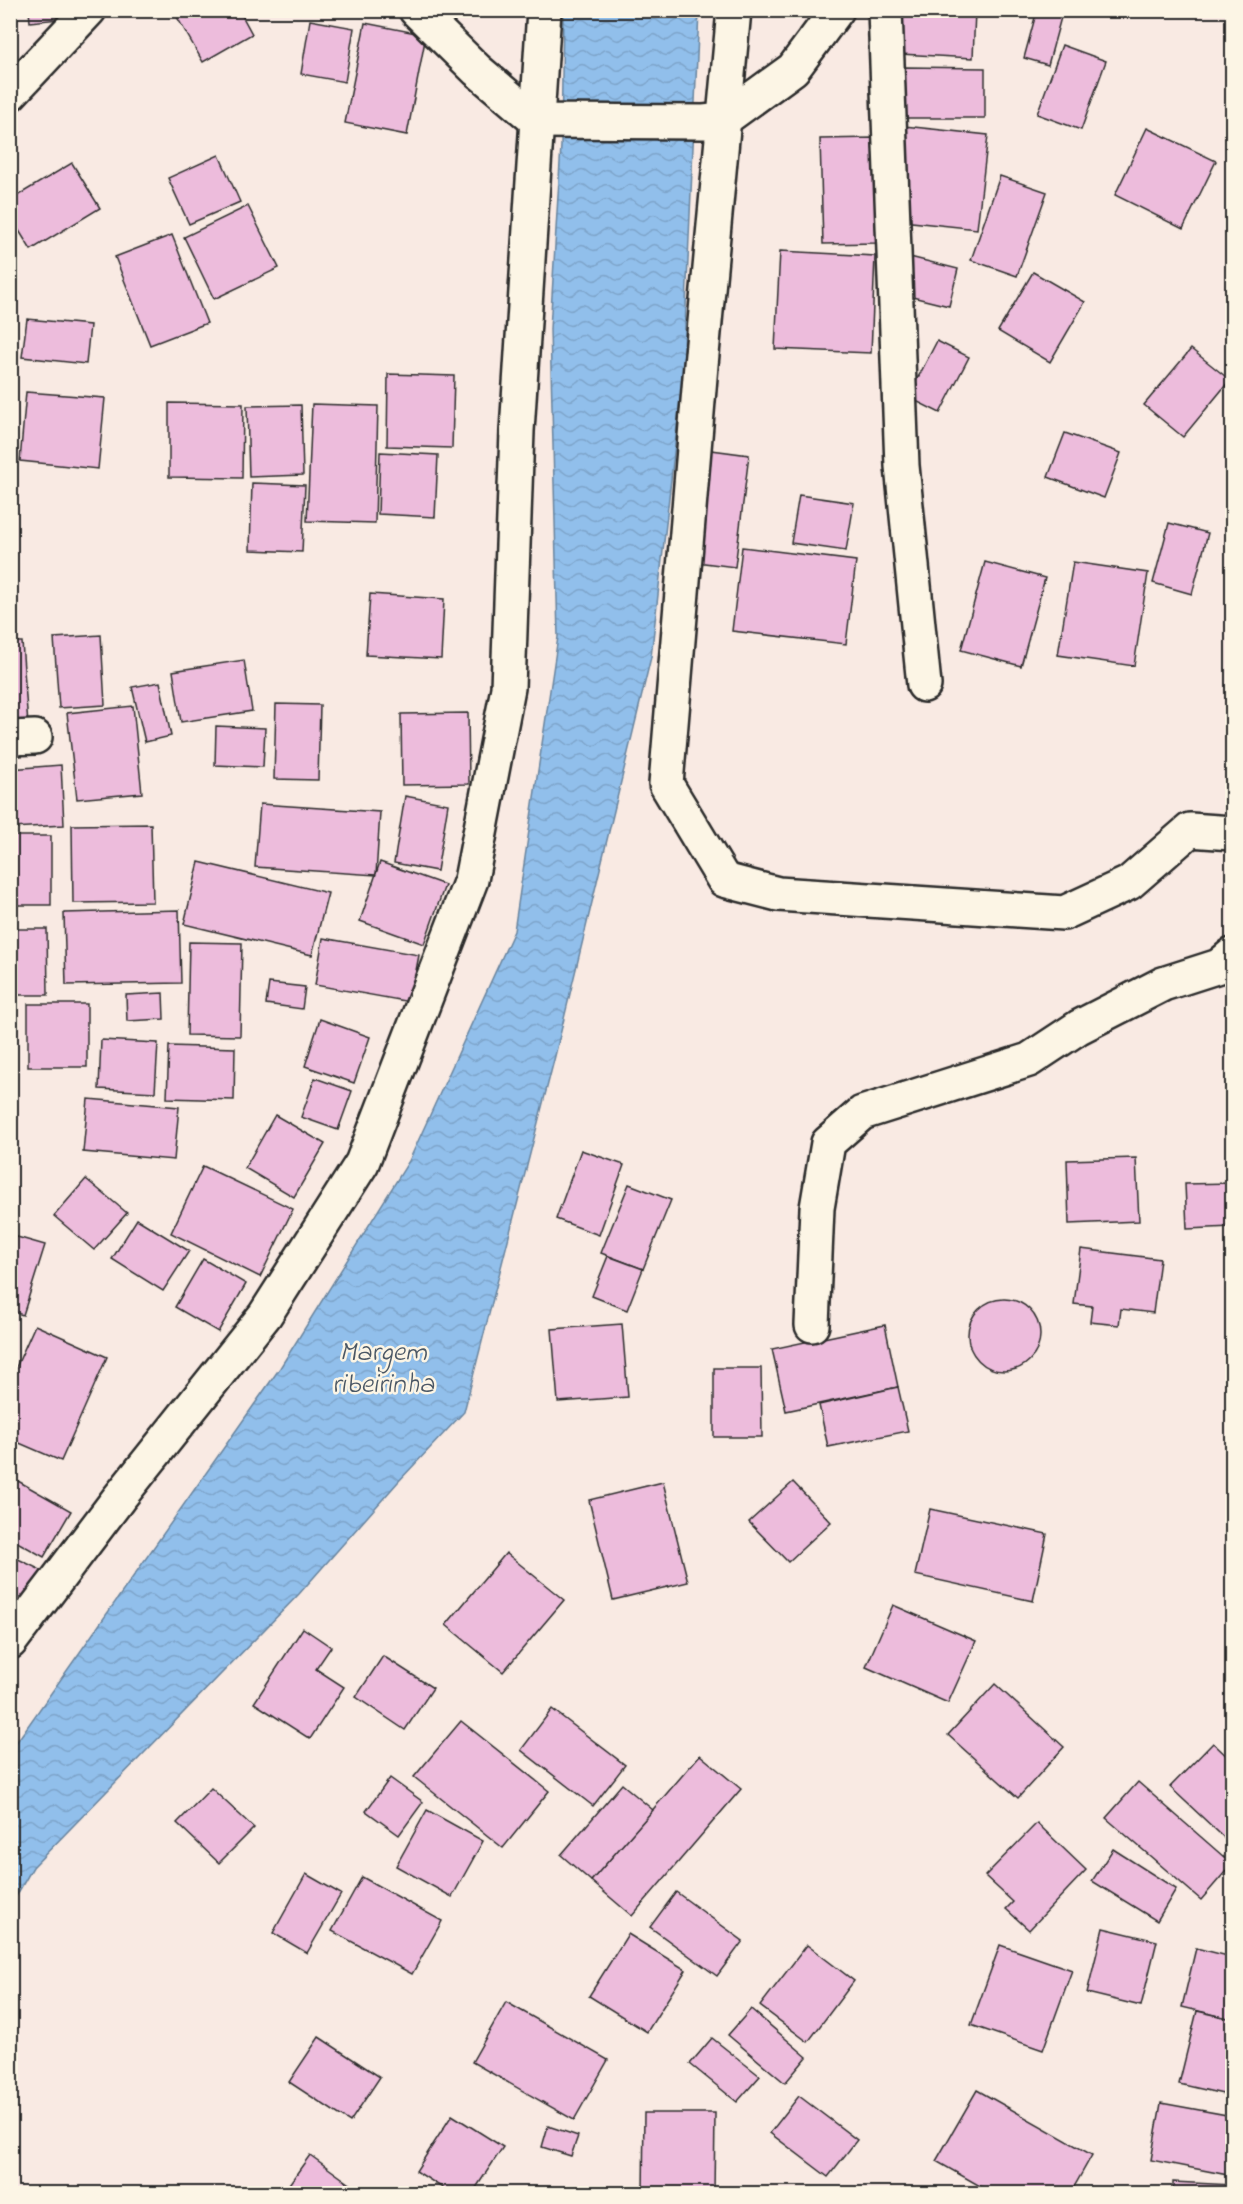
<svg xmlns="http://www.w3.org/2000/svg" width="1243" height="2204" font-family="'Indie Flower',sans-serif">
	<defs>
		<pattern id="water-waves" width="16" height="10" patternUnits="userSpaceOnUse" patternTransform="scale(1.5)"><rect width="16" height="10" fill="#91bfeb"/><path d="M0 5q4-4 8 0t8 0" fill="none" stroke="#7da4ca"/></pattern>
	</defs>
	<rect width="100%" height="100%" fill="#f9eae3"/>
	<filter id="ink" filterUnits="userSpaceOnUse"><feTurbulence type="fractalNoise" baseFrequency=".0167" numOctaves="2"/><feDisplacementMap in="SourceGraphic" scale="12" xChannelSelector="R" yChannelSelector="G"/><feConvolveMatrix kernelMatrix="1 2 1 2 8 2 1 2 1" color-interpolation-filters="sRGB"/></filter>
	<g filter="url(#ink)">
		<path fill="url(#water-waves)" stroke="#68849e" stroke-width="1.5" d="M563,11H699L683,373L651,657L555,1056L464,1412L398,1482L299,1594L33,1867L11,1905V1750L280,1368L409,1161L514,931L558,637L550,329L561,146Z"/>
		<g fill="#edbcdc" stroke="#2b2b2b" stroke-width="1.5">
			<path d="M29,10H78V17L30,22Z"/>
			<path d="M173,10H239L252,34L203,62Z"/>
			<path d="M902,10L975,11L973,58L900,54Z"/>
			<path d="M1037,10H1063L1048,65L1024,58Z"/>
			<path d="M310,20L354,28L345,82L301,74Z"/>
			<path d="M365,23L426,35L407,135L345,123Z"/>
			<path d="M1062,45L1106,61L1081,130L1037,114Z"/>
			<path d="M904,67L985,68V118H903Z"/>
			<path d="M904,126L988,135L977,229L893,220Z"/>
			<path d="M1147,128L1216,161L1183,229L1115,195Z"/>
			<path d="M873,138L876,243L823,244L820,139Z"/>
			<path d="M219,155L240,202L189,224L168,178Z"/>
			<path d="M72,163L100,208L31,250L10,216V200Z"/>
			<path d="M1000,176L1047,192L1017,276L971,260Z"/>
			<path d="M248,206L279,268L214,299L184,237Z"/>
			<path d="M172,235L207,323L150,345L115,257Z"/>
			<path d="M780,251L875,256L871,353L775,349Z"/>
			<path d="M906,256L958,269L949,306L896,293Z"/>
			<path d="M1033,272L1085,302L1050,362L998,331Z"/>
			<path d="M27,319L90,325L86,364L22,357Z"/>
			<path d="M937,341L969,357L940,413L908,397Z"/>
			<path d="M1191,349L1230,380L1183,437L1144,405Z"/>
			<path d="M388,374L454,376L452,448L387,446Z"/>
			<path d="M26,392L105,398L98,469L20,461Z"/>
			<path d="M169,403L243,404L242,478L169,477Z"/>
			<path d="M312,404L378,406L375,523L307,521Z"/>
			<path d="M301,405L303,475L249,477L247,406Z"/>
			<path d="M1065,433L1121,453L1104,498L1048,477Z"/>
			<path d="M704,449L749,455L735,567L689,561Z"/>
			<path d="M380,452L438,455L435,517L378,514Z"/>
			<path d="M252,483L305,485L302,552L250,550Z"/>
			<path d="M799,495L854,503L846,551L791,543Z"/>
			<path d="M1169,523L1208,533L1192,594L1153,583Z"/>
			<path d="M742,547L856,561L846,644L732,631Z"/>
			<path d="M985,562L1045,578L1021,666L961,650Z"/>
			<path d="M1073,562L1148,573L1134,666L1058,655Z"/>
			<path d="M370,594L444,599L441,659L366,655Z"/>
			<path d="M101,635L105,705L59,708L54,638Z"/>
			<path d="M10,642H22L28,725L10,726Z"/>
			<path d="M244,660L252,711L181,722L173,671Z"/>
			<path d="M160,682L171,736L145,742L132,687Z"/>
			<path d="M276,704L320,705L318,780L274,779Z"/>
			<path d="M133,706L142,793L77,799L67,713Z"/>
			<path d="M468,713L469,784L402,785L401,714Z"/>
			<path d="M216,726L265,728L263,767L215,765Z"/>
			<path d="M61,765L64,825L12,828L10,769Z"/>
			<path d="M405,796L448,804L437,871L394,863Z"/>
			<path d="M260,804L380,812L376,875L255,867Z"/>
			<path d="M151,824L153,902L73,903L72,825Z"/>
			<rect x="10" y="836" width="41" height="69"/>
			<path d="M199,862L328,893L312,955L184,924Z"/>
			<path d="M380,862L445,885L424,944L360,921Z"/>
			<path d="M179,910L181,983L66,985L64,913Z"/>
			<path d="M10,929H47L48,995H10Z"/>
			<path d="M323,938L419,955L410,1002L315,985Z"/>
			<path d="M189,942L242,943L240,1036L187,1035Z"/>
			<path d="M269,983L305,987L302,1009L266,1004Z"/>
			<path d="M163,993L164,1019L127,1021L126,995Z"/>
			<rect x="28" y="1004" width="59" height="63"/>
			<path d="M320,1019L370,1037L354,1083L305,1066Z"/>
			<path d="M101,1040L158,1043L155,1092L99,1089Z"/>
			<path d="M169,1046L235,1048L234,1100L167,1098Z"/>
			<path d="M315,1078L352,1091L338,1130L301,1117Z"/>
			<path d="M88,1099L179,1107L174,1160L83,1152Z"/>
			<path d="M275,1115L325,1144L294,1197L245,1168Z"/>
			<path d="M581,1150L624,1165L599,1235L556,1219Z"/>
			<path d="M1136,1158L1139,1221L1069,1224L1067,1160Z"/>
			<path d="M203,1166L293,1209L260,1277L171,1233Z"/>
			<path d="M86,1179L127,1213L94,1250L54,1216Z"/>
			<path d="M1232,1183V1227L1187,1229L1185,1184Z"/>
			<path d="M629,1184L671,1200L643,1269L601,1253Z"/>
			<path d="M137,1219L189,1251L163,1291L112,1259Z"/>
			<path d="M10,1235L45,1245L23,1315L10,1311Z"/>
			<path d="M1081,1249L1160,1259L1153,1313L1121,1309L1119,1325L1090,1322L1092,1306L1074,1304Z"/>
			<path d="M608,1256L643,1269L627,1310L592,1296Z"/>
			<path d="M203,1259L246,1284L218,1332L175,1307Z"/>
			<circle cx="1004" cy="1335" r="36"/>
			<path d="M622,1324L628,1397L558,1402L552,1329Z"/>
			<path d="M35,1325L107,1357L61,1461L10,1439V1381Z"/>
			<path d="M885,1325L898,1387L786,1411L772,1349Z"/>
			<path d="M714,1368H761L762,1437H714Z"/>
			<path d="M898,1387L908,1431L828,1447L819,1405Z"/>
			<path d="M18,1481L71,1511L44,1557L10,1538V1494Z"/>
			<path d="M663,1482L688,1582L613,1600L589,1500Z"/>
			<path d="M793,1482L831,1522L788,1562L749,1522Z"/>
			<path d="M930,1509L1047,1534L1033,1601L915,1575Z"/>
			<path d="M506,1553L564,1600L503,1672L446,1625Z"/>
			<path d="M10,1555L45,1572L27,1606L10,1597Z"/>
			<path d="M893,1605L976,1641L948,1703L866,1667Z"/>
			<path d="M303,1628L331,1647L316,1669L344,1687L310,1739L254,1703Z"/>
			<path d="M383,1656L433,1688L405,1730L356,1697Z"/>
			<path d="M995,1684L1064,1747L1018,1798L948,1735Z"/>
			<path d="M552,1709L625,1765L593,1806L521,1750Z"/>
			<path d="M461,1721L549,1791L503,1848L414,1777Z"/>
			<path d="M1213,1743L1232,1761V1845L1170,1787Z"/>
			<path d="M700,1755L741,1789L632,1916L591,1881Z"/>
			<path d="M390,1778L423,1802L399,1835L366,1811Z"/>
			<path d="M1138,1782L1232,1864L1201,1900L1106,1818Z"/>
			<path d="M622,1784L653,1810L591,1881L561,1855Z"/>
			<path d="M211,1788L254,1828L219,1863L177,1823Z"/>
			<path d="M427,1810L483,1841L452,1897L396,1866Z"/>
			<path d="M1037,1823L1086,1870L1029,1930L1006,1909L1013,1902L985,1876Z"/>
			<path d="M1113,1849L1176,1889L1157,1921L1092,1881Z"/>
			<path d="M306,1874L341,1894L307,1953L273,1933Z"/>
			<path d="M362,1877L442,1921L412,1974L332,1931Z"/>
			<path d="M676,1892L743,1941L717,1976L650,1927Z"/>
			<path d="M1103,1928L1157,1941L1141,2006L1087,1993Z"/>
			<path d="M628,1934L686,1970L647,2032L589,1996Z"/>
			<path d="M807,1945L854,1981L808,2042L760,2006Z"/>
			<path d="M1000,1945L1072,1970L1043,2050L971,2025Z"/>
			<path d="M1196,1948L1232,1957V2019L1182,2007Z"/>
			<path d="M506,2002L608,2060L574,2120L472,2062Z"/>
			<path d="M751,2009L807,2057L785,2083L728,2035Z"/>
			<path d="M1197,2011L1232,2019V2096L1179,2084Z"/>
			<path d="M319,2037L380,2077L350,2122L289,2082Z"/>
			<path d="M712,2038L760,2076L737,2102L690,2064Z"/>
			<path d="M977,2090L1092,2155L1070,2194H994L936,2161Z"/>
			<path d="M799,2096L857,2140L828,2177L770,2133Z"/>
			<path d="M1161,2103L1232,2116V2152L1228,2175L1151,2160Z"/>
			<path d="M644,2113H715L714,2194H643Z"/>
			<path d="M452,2115L503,2147L472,2194H452L416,2171Z"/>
			<path d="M548,2126L578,2136L571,2156L542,2147Z"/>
			<path d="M310,2155L364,2194H282Z"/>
			<path d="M1173,2182L1232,2185V2194H1173Z"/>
			<path d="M536,2187L578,2189V2194H536Z"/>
		</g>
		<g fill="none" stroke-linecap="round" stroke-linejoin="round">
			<defs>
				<g id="minor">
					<path d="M416,10L477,70L537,121L704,122L723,120L793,69L837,10"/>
					<path d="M734,10L701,365L666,784L724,880L778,894L1064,913L1129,883L1190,830L1232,833"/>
					<path d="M885,10L902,466L924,685"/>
					<path d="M10,94L89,10"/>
					<path d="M10,738L35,737"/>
					<path d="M812,1325L817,1208L828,1143L862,1113L1029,1060L1079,1027L1163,984L1219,966L1232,955"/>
					<path d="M10,1642L119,1498L265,1315L362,1163L471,880L508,688L517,431L544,10"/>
				</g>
			</defs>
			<use href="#minor" stroke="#2b2b2b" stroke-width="38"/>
			<use href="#minor" stroke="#fcf5e5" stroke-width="33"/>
		</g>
	</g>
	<g text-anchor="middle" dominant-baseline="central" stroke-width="5" stroke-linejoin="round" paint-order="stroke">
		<g font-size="28" font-style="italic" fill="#4a5765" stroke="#fcf5e5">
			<text x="383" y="1353">Margem<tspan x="383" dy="32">ribeirinha</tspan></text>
		</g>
	</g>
	<rect width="1243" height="2204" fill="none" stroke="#fcf5e5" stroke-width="36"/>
	<rect x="18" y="18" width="1207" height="2168" fill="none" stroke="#2b2b2b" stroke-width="2" filter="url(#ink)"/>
</svg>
